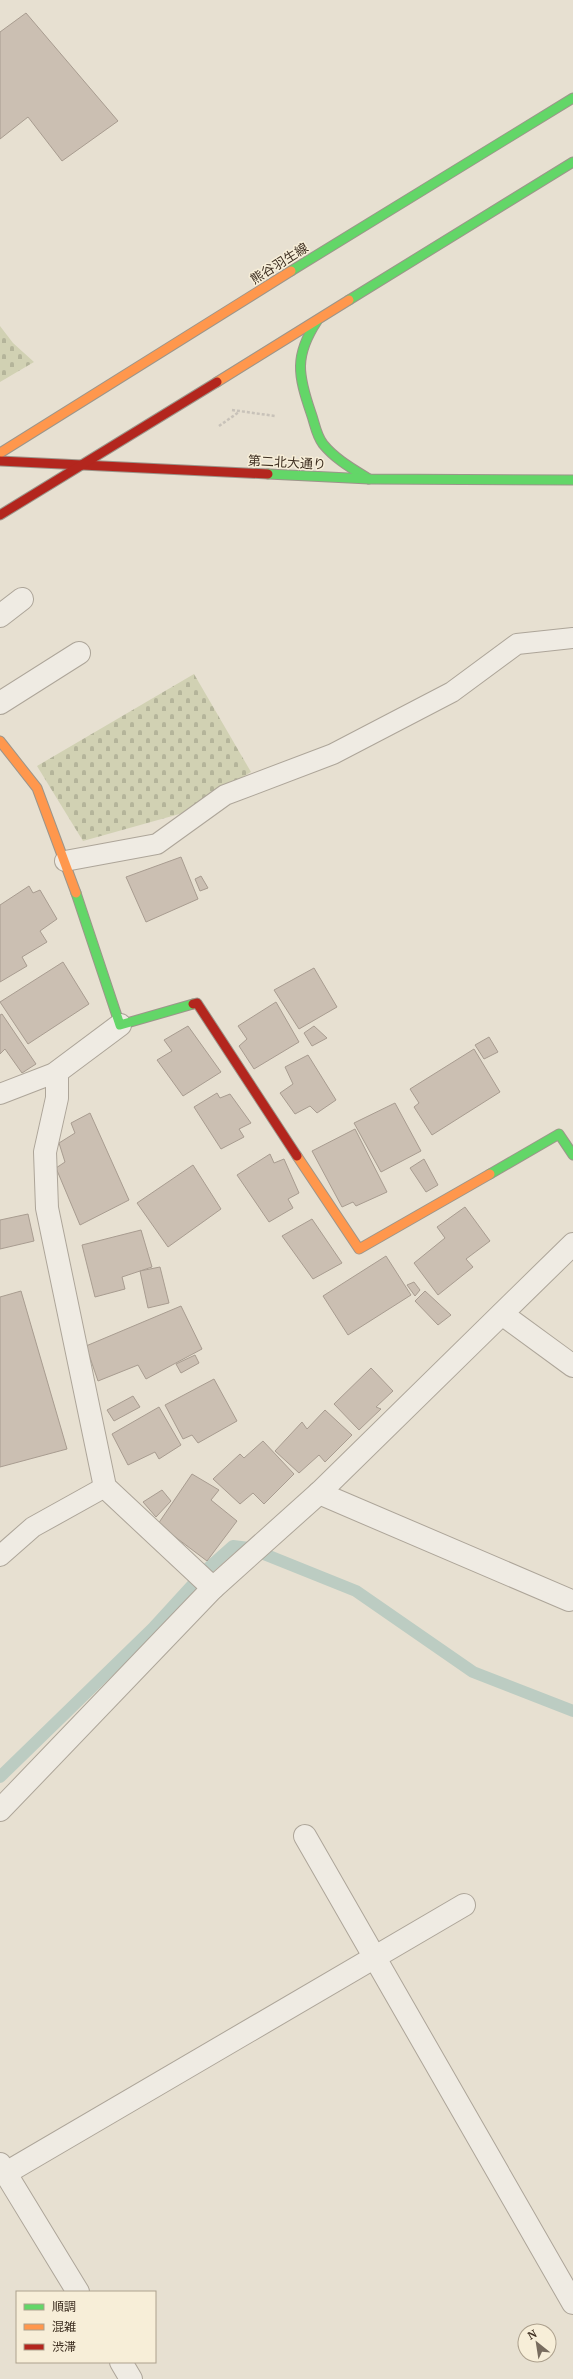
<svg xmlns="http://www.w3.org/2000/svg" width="573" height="2379" font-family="'PT Serif','Noto Sans JP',serif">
	<defs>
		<pattern id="cemetery-stones" width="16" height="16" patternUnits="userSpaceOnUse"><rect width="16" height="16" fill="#d1d1b3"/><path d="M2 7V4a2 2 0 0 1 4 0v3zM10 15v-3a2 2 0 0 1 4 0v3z" fill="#b4b49a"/></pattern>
	</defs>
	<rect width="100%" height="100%" fill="#e7e0d1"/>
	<g fill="url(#cemetery-stones)">
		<path d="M0,326L13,343L34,362L0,382Z"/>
		<path d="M194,674L251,772L183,813L83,841L37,766Z"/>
	</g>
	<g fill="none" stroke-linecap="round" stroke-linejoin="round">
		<path stroke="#bcccc2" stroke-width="12" d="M0,1777L153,1628L206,1570L233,1546L249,1548L356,1591L473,1672L573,1711"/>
	</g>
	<g fill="#cbbfb2" stroke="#a89c90">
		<path d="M26,13L118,121L62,161L28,117L0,139V32Z"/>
		<path d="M181,857L198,899L146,922L126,877Z"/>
		<path d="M201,876L208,888L200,891L195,879Z"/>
		<path d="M29,886L33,893L40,890L57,919L40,931L47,942L22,957L27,966L0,982V905Z"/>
		<path d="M63,962L89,1004L28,1044L0,1002Z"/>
		<path d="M314,968L337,1007L299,1029L274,990Z"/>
		<path d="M276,1002L299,1042L254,1069L239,1046L247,1039L238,1026Z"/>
		<path d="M2,1014L36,1064L22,1073L5,1049L0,1054V1015Z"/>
		<path d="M188,1026L221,1072L183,1096L157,1060L172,1051L164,1040Z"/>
		<path d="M314,1026L327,1038L312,1046L304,1033Z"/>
		<path d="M489,1037L498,1052L484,1059L475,1045Z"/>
		<path d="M474,1049L500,1092L432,1135L414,1107L419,1103L410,1089Z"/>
		<path d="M308,1055L336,1100L317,1113L310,1106L295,1114L280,1093L293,1084L285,1067Z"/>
		<path d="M217,1093L220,1098L230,1094L251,1123L239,1129L244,1137L221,1149L194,1107Z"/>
		<path d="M395,1103L421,1151L381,1172L354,1123Z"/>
		<path d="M90,1113L129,1200L80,1225L56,1168L65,1162L59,1143L75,1133L71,1123Z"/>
		<path d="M355,1129L387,1192L356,1206L353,1202L342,1207L312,1151Z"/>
		<path d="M270,1154L274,1163L284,1159L299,1193L288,1199L293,1208L269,1222L237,1175Z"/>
		<path d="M424,1159L438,1185L426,1192L410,1168Z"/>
		<path d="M193,1165L221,1209L168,1247L137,1203Z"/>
		<path d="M465,1207L490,1241L466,1259L473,1267L438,1295L414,1263L445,1238L437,1227Z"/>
		<path d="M28,1214L34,1241L0,1249V1220Z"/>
		<path d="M312,1219L342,1263L313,1279L282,1236Z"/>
		<path d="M141,1230L152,1267L122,1277L125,1289L95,1297L82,1245Z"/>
		<path d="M386,1256L411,1295L348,1335L323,1296Z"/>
		<path d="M160,1267L169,1303L148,1308L140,1271Z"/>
		<path d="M414,1282L420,1290L415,1296L407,1285Z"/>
		<path d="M21,1291L67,1449L0,1467V1297Z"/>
		<path d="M425,1291L451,1315L438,1325L415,1301Z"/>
		<path d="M181,1306L202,1349L146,1379L138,1365L98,1381L86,1346Z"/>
		<path d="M195,1355L199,1363L181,1373L176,1364Z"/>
		<path d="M371,1368L393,1391L376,1407L381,1409L359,1430L334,1404Z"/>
		<path d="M214,1379L237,1421L198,1443L192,1435L183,1439L165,1405Z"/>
		<path d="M133,1396L140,1407L114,1421L107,1410Z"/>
		<path d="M159,1407L181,1445L159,1459L155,1452L128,1465L112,1434Z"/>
		<path d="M325,1410L352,1435L325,1462L319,1455L299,1473L275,1451L302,1422L307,1429Z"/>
		<path d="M263,1441L294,1474L264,1504L253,1493L240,1504L213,1479L240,1454L244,1458Z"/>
		<path d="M192,1474L219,1490L211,1500L237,1521L207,1561L158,1524Z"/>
		<path d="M162,1490L171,1501L156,1517L143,1502Z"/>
	</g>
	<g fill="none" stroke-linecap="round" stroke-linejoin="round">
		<defs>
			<g id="lane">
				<path d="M65,861L157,844L225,795L333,754L452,692L517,644L573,638"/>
				<path d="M0,1094L57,1072"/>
				<path d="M0,1556L33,1527L105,1487"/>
			</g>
			<g id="street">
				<path d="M0,616L22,599"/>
				<path d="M0,703L79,653"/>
				<path d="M120,1025L57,1072V1098L45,1152L47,1208L105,1487L213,1588"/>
				<path d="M502,1314L573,1366"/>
				<path d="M319,1493L569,1600"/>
				<path d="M0,1810L213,1588L319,1493L573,1244"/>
				<path d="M305,1836L573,2303"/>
				<path d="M0,2164L78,2292"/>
				<path d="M6,2173L464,1905"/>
				<path d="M121,2362L131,2379"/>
			</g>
			<g id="fast">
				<path d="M291,271L573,98"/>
				<path d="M349,300L573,162"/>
				<path d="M317,321C294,356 298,375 311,413C315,424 316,435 323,444C335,459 353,469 369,479"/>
				<path d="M268,474L369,479L573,480"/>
				<path d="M76,893L120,1025L193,1004"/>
				<path d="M490,1174L559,1134L573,1155"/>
			</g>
			<g id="slow">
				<path d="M217,382L349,300"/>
				<path d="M0,453L291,271"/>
				<path d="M0,741L37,788L76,893"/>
				<path d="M297,1156L359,1249L490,1174"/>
			</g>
			<g id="jam">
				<path d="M0,461L268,474"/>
				<path d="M0,515L217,382"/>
				<path d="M193,1004L197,1003L297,1156"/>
			</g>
		</defs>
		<use href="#lane" stroke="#ada599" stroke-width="22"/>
		<use href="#street" stroke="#ada599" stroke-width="24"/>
		<use href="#fast" stroke="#9c958a" stroke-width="11"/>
		<use href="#slow" stroke="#9c958a" stroke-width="11"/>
		<use href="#jam" stroke="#9c958a" stroke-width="11"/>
		<g stroke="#c8c2b9" stroke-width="2.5" stroke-dasharray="3 2" stroke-linecap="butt">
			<path d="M232,410L275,416"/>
			<path d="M219,426L239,412"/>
		</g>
		<use href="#lane" stroke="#efebe3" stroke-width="20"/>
		<use href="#street" stroke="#efebe3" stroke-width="22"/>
		<use href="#fast" stroke="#63d668" stroke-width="9"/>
		<use href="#slow" stroke="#ff974d" stroke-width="9"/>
		<use href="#jam" stroke="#b3261e" stroke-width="9"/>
	</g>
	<g text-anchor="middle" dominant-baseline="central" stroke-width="3" stroke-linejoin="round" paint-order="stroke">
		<g font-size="13" fill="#3d2e20" stroke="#f7eed8">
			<text transform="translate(279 263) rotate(-32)">熊谷羽生線</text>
			<text transform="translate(287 462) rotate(3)">第二北大通り</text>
		</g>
	</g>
	<rect x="16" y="2291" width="140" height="72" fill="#f7eed8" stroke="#ada18e"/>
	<rect x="24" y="2304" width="20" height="6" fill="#63d668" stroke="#ada18e"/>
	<text x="52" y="2311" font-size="12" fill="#3d2e20">順調</text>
	<rect x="24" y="2324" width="20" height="6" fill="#ff974d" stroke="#ada18e"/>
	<text x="52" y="2331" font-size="12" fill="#3d2e20">混雑</text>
	<rect x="24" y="2344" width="20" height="6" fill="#b3261e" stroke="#ada18e"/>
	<text x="52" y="2351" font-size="12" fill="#3d2e20">渋滞</text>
	<g transform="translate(537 2343) rotate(330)"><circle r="19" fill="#f7eed8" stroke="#ada18e"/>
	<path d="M0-3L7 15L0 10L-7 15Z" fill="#786c5e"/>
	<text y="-6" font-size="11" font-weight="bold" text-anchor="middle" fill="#3d2e20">N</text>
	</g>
</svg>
